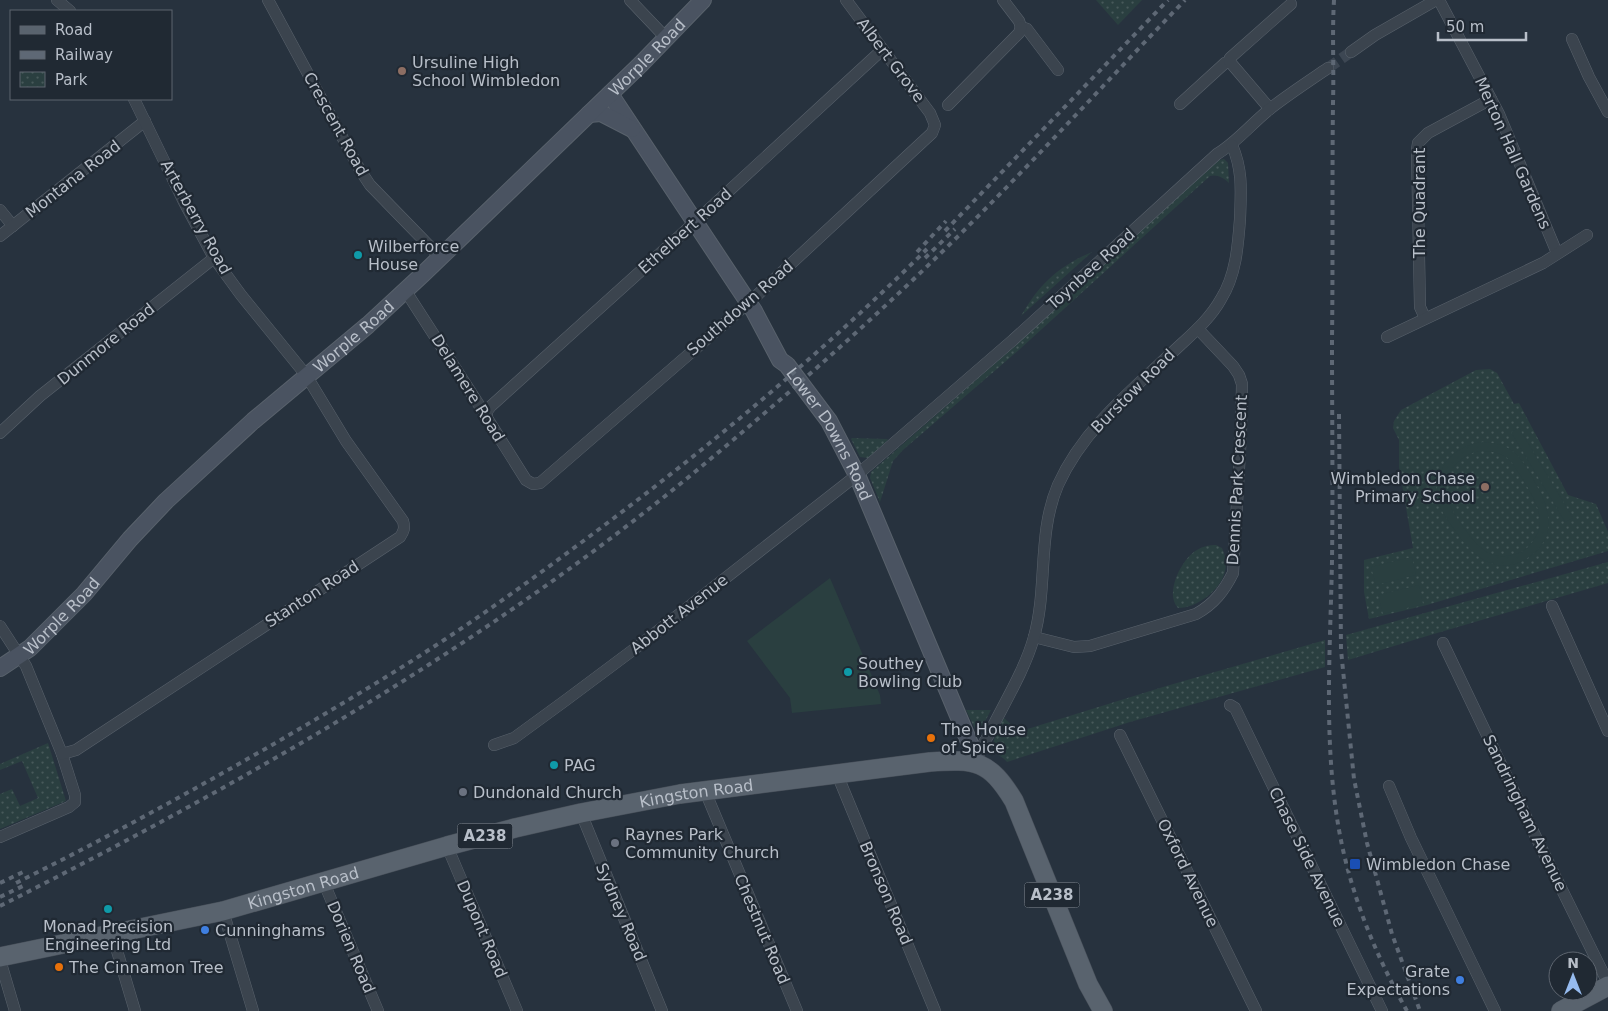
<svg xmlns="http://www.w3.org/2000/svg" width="1608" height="1011" font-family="'DejaVu Sans',sans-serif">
	<defs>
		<pattern id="park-dots" width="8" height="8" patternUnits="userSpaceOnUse" patternTransform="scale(1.25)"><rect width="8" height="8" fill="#2a3f40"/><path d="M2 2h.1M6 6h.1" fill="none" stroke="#47595a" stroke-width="1.8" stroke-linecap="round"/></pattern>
	</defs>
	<rect width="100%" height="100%" fill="#27323e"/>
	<g fill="url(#park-dots)">
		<path d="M1096,0H1142L1118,25Z"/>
		<path d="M1224,159L1228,163L1229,183C1224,178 1217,174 1210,176L1020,349L903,450L893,461L880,502L870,478L871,472L1016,345L1219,160Z"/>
		<path d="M1092,252L1021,316C1039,284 1059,266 1092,252Z"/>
		<path d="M1490,369L1497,373L1514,404L1519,403L1568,495L1596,504L1608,532V551L1427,605L1369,619L1364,592V560L1413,548L1399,467V440L1393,428L1394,421L1401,410L1476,370Z"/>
		<path d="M852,438L887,439L888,440L868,458L860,457L851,439Z"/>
		<path d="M1216,545L1222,548C1225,555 1227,564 1225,571C1221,590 1197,608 1178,608C1164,593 1182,558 1197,550C1203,546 1210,545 1216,545Z"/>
		<path d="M1608,562V583L1427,636L1348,660L1346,635Z"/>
		<path d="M1325,640V667L1130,722L1007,762C1004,758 1001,757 997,754C988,744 999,728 1004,718L1015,728L1021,731L1163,687Z"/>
		<path d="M966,710H991L979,733H977Z"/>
		<path d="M48,743L66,801L0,829V794L12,789L20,806L38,798L22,761L0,770V764Z"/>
	</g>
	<g fill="#2a3f40" fill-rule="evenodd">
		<path d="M1519,428L1573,518L1565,522L1511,432Z"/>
		<path d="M1483,442C1493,443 1503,444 1511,450C1521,457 1527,467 1532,477C1548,504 1561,535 1529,557C1497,579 1471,555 1454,529C1448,520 1440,511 1438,500C1432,469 1454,445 1483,442ZM1480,451C1490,451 1498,452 1506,457C1514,463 1518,473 1524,481C1534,499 1549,521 1533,541C1529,547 1523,552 1516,554C1488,563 1475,543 1461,524C1456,516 1451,509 1448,501C1439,477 1458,455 1480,451Z"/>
		<path d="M1412,557L1416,575L1376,585L1371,567Z"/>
		<path d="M830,578L880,695L881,704L792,713L790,698L747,641Z"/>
		<path d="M1419,585L1423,604L1383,614L1378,595Z"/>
	</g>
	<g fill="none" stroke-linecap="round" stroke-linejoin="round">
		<path stroke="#3d4753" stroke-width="11" stroke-dasharray="11 5.5" stroke-linecap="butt" d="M1328,68L1351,52"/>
		<defs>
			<g id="street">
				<path d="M57,0L70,11"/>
				<path d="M268,0L360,170L370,185L440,257"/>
				<path d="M630,0L667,39"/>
				<path d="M1003,0L1019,21L1021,27L1027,29L1058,70"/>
				<path d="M1439,0L1499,114L1557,253"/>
				<path d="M1572,39L1589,77L1608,112"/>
				<path d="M1351,52L1375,35L1436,0"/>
				<path d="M1180,104L1225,63L1230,62"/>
				<path d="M948,105L1019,33L1021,27"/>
				<path d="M1270,109L1230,62V58L1291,4"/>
				<path d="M0,210L13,226"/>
				<path d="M0,236L145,121"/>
				<path d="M405,290L481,408L487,411"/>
				<path d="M1425,318L1420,307L1417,150L1418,143L1428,133L1491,99"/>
				<path d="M1387,337L1543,263L1587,235"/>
				<path d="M487,411V418L526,480L533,484L540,483L754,298L932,133L935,125L930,113L846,0"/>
				<path d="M487,411L491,406L694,223L882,50"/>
				<path d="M0,433L40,396L214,258"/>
				<path d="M1552,606L1608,731"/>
				<path d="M0,626L26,666L62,754L75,795V802L69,807L0,837"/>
				<path d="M1034,637L1074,647L1090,646L1196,614C1214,604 1224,591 1233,573L1241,434L1242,384L1239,375L1233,366L1198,329"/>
				<path d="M1443,643L1530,825L1608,983"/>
				<path d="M1230,705L1235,708L1382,1011"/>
				<path d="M1120,735L1256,1011"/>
				<path d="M494,745L514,738L566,700L645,641L857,475L1013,340L1217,154C1237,142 1252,123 1271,108C1289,94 1309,81 1328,68"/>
				<path d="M974,752L982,746L988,736C1003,705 1025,670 1034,637C1048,587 1037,534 1058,485C1083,429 1132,390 1176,349C1192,334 1210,319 1221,299C1236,275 1238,246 1240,219C1241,191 1243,171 1232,145"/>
				<path d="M62,754L76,750L400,537C404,531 405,528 403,521L346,441L306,375L241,295L214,258L184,202L134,99"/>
				<path d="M837,774L935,1011"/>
				<path d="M1389,786L1411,838L1495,1011"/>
				<path d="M705,791L797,1011"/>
				<path d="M581,813L662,1011"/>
				<path d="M447,846L517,1011"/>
				<path d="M324,883L378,1011"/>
				<path d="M223,911L253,1011"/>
				<path d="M112,934L135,1011"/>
				<path d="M0,960L15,1011"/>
			</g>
			<g id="secondary">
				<path id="s1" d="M610,94L754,311L780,360L787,365L829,421L857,475L978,763"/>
				<path d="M589,114L601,113L632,129"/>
				<path id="s2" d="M0,668L30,648L84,594L130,539L166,501L253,421L368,325L422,275L641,64L703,0"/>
			</g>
			<g id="primary">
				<path id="s3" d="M0,957L223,911L447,846L515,828L581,813L680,794L930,762C976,759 989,760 1014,801L1088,984L1103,1011"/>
				<path d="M1561,1011L1608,986"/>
			</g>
		</defs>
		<use href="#street" stroke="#59626c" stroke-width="12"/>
		<use href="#secondary" stroke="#59626c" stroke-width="18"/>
		<use href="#primary" stroke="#454d57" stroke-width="20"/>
		<use href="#street" stroke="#3b444e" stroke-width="11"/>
		<use href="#secondary" stroke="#4a5361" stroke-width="16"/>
		<use href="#primary" stroke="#59636e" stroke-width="19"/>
		<g stroke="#5e6875" stroke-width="4" stroke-dasharray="5 5" stroke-linecap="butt">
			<path d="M1334,0C1332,34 1334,69 1333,103C1332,182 1333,261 1332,340C1332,414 1333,487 1332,561C1330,668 1320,780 1352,884C1365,928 1384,970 1407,1011"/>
			<path d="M945,231L1168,0"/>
			<path d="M917,252L946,221"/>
			<path d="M925,258L955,229"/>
			<path d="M1339,414L1341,650L1354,779L1367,843L1392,934L1420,1011"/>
			<path d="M0,883L23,872"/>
			<path d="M16,883C103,840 188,793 272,745C330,711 388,677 444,640C485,613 524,585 563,556C691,462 814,361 927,249"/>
			<path d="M0,897L27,884"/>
			<path d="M0,906C247,781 489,643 702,466C785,397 867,325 944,250C1027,169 1105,83 1185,0"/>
		</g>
	</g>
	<g fill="#8d6e63" stroke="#202933" stroke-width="2">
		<circle cx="402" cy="71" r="5"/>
		<circle cx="1485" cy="487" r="5"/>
	</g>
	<g fill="#0f9aa8" stroke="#202933" stroke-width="2">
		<circle cx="358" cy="255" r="5"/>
		<circle cx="848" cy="672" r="5"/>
		<circle cx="554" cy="765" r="5"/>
		<circle cx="108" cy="909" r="5"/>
	</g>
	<g fill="#e8710a" stroke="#202933" stroke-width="2">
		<circle cx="931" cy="738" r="5"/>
		<circle cx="59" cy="967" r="5"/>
	</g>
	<g fill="#6b7280" stroke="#202933" stroke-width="2">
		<circle cx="463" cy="792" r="5"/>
		<circle cx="615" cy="843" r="5"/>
	</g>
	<rect fill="#1a4fb4" stroke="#202933" stroke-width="2" x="1349" y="858" width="12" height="12" rx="2.5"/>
	<g fill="#3f7fe0" stroke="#202933" stroke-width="2">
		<circle cx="205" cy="930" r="5"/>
		<circle cx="1460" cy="980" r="5"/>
	</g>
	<g text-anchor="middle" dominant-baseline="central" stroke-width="4.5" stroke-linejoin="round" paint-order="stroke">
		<g fill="#202933" stroke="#8a929c" stroke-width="1">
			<rect x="457.5" y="823.5" width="55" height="25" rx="4"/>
			<rect x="1024.5" y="882.5" width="55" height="25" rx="4"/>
		</g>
		<g font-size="15" font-weight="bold" fill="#b8bfc9">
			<text x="485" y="836">A238</text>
			<text x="1052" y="895">A238</text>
		</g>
		<g font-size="16" fill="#b8bfc9" stroke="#202933">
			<text stroke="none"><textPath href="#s2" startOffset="891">Worple Road</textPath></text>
			<text transform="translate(891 60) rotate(53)">Albert Grove</text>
			<text transform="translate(336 124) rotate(61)">Crescent Road</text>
			<text transform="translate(1513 153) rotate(66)">Merton Hall Gardens</text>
			<text transform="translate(73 179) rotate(-38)">Montana Road</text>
			<text transform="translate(1419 203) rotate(-90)">The Quadrant</text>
			<text transform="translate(196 217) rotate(61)">Arterberry Road</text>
			<text transform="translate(685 231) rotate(-42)">Ethelbert Road</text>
			<text transform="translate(1091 269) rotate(-42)">Toynbee Road</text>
			<text transform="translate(740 308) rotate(-41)">Southdown Road</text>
			<text stroke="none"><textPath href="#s2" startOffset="486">Worple Road</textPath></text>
			<text transform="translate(106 344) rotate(-39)">Dunmore Road</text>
			<text transform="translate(468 388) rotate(58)">Delamere Road</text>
			<text transform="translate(1133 391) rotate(-45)">Burstow Road</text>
			<text stroke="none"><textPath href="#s1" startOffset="406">Lower Downs Road</textPath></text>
			<text transform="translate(1237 480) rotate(-87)">Dennis Park Crescent</text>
			<text transform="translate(312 594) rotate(-33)">Stanton Road</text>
			<text transform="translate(679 614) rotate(-38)">Abbott Avenue</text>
			<text stroke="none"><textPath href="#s2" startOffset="81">Worple Road</textPath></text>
			<text stroke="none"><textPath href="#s3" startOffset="716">Kingston Road</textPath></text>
			<text transform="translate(1525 813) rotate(64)">Sandringham Avenue</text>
			<text transform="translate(1307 857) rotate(64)">Chase Side Avenue</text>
			<text transform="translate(1188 873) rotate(64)">Oxford Avenue</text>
			<text stroke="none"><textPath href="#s3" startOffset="311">Kingston Road</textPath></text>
			<text transform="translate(886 893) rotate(67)">Bronson Road</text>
			<text transform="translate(621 912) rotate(67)">Sydney Road</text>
			<text transform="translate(482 929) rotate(67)">Dupont Road</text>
			<text transform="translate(762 929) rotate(67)">Chestnut Road</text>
			<text transform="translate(351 947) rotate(67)">Dorien Road</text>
		</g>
		<g font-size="16" fill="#b8bfc9" stroke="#202933" text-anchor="start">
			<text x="412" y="62">Ursuline High<tspan x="412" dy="18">School Wimbledon</tspan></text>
			<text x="368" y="246">Wilberforce<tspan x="368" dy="18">House</tspan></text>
			<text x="1475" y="478" text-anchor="end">Wimbledon Chase<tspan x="1475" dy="18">Primary School</tspan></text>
			<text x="858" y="663">Southey<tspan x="858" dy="18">Bowling Club</tspan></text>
			<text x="941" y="729">The House<tspan x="941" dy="18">of Spice</tspan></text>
			<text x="564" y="765">PAG</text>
			<text x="473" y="792">Dundonald Church</text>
			<text x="625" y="834">Raynes Park<tspan x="625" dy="18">Community Church</tspan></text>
			<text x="1366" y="864">Wimbledon Chase</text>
			<text x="108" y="926" text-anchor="middle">Monad Precision<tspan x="108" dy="18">Engineering Ltd</tspan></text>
			<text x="215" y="930">Cunninghams</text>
			<text x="69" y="967">The Cinnamon Tree</text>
			<text x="1450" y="971" text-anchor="end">Grate<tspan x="1450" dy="18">Expectations</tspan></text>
		</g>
	</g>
	<rect x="10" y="10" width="162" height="90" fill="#202933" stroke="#5d656f"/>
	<rect x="20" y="26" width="25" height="8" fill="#59636e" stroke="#5d656f"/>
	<text x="55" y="35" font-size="15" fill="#b8bfc9">Road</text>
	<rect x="20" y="51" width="25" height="8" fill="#5e6875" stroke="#5d656f"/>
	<text x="55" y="60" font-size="15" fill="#b8bfc9">Railway</text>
	<rect x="20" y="72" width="25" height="15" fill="url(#park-dots)" stroke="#5d656f"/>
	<text x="55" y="85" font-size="15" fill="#b8bfc9">Park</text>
	<g transform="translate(1573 976)"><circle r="24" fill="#202933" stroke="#5d656f"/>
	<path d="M0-4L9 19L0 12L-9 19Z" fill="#96bbef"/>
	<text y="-8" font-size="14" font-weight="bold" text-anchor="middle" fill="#b8bfc9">N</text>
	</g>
	<path d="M1438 32v8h88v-8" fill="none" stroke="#b8bfc9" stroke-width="2.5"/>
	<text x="1446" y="32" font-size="15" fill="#b8bfc9" stroke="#202933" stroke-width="4" paint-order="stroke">50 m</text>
</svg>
